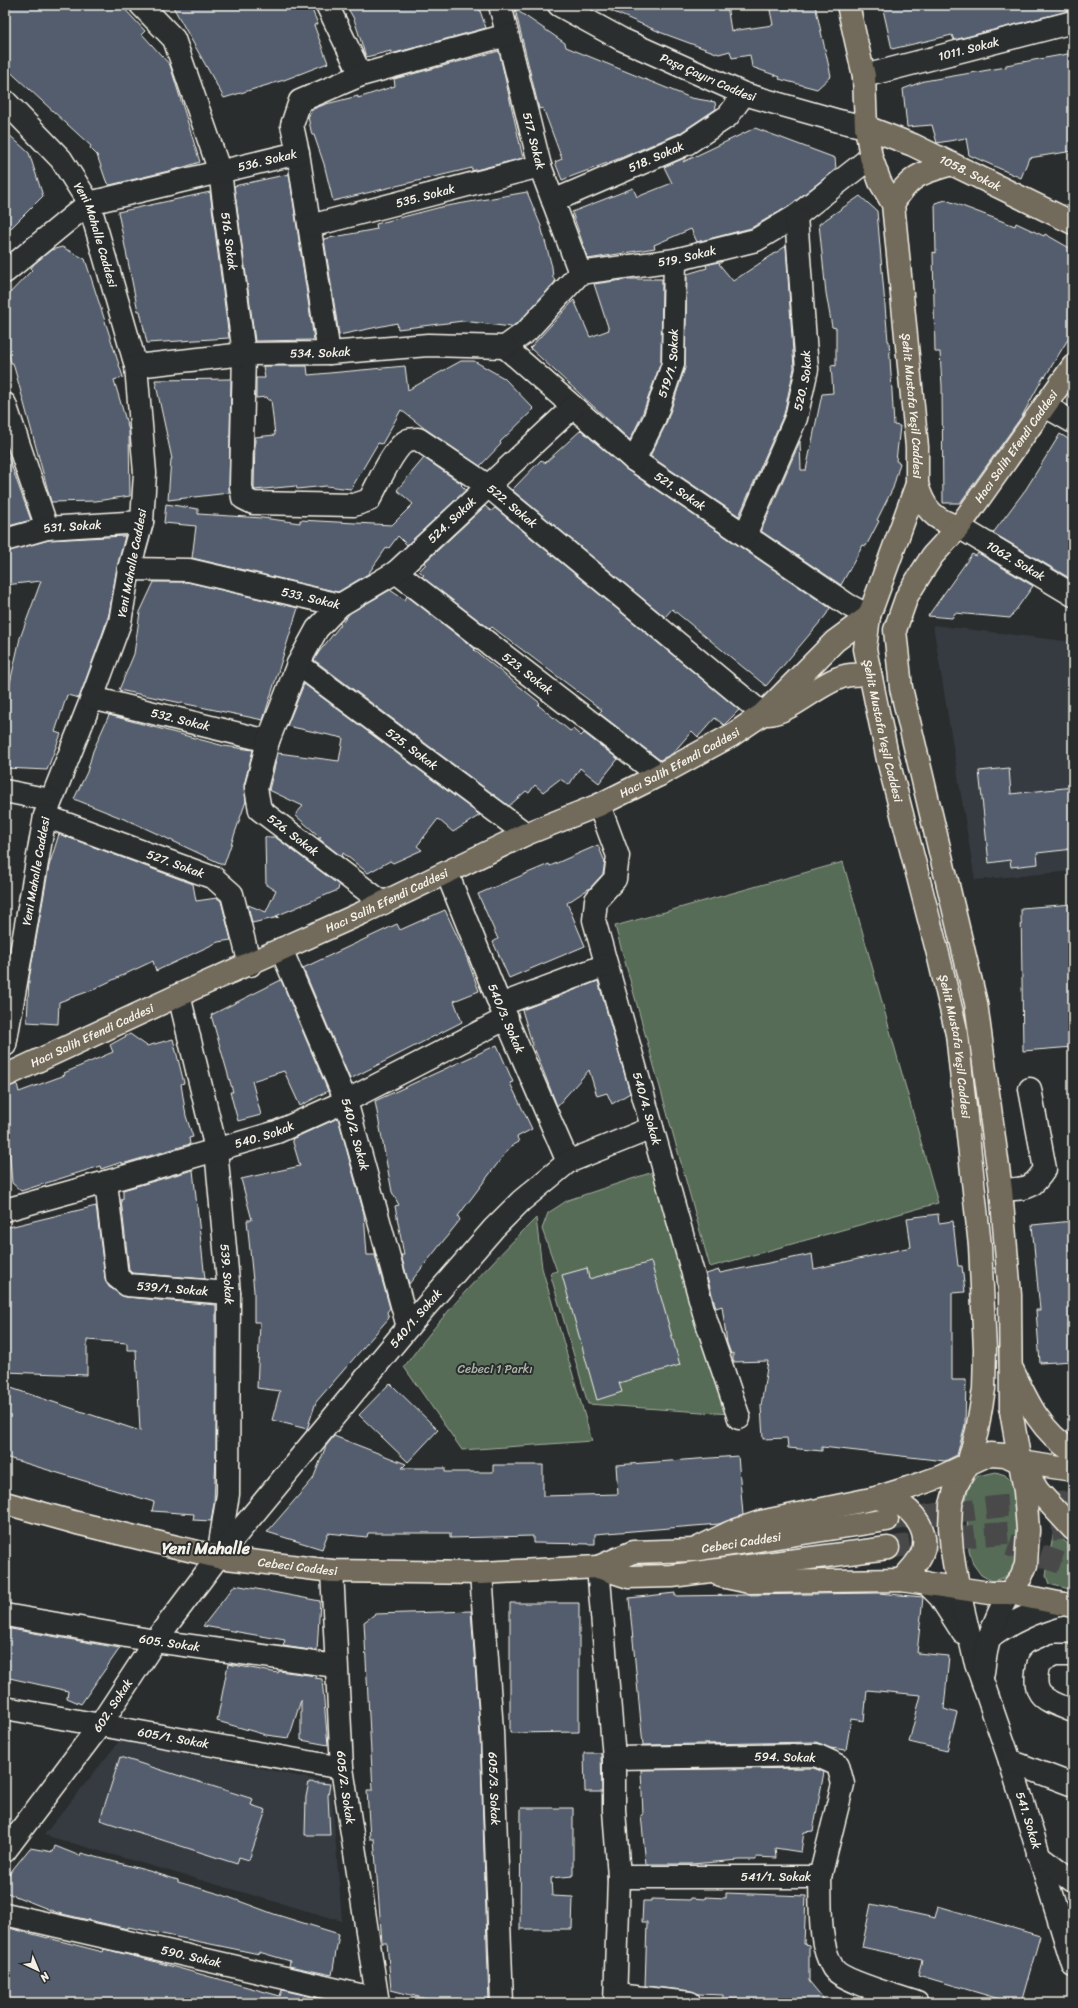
<svg xmlns="http://www.w3.org/2000/svg" width="1078" height="2008" font-family="Sriracha,sans-serif">
	<rect width="100%" height="100%" fill="#2a2d2e"/>
	<filter id="ink" filterUnits="userSpaceOnUse"><feTurbulence type="fractalNoise" baseFrequency=".025" numOctaves="2"/><feDisplacementMap in="SourceGraphic" scale="8" xChannelSelector="R" yChannelSelector="G"/><feConvolveMatrix kernelMatrix="1 2 1 2 8 2 1 2 1" color-interpolation-filters="sRGB"/></filter>
	<g filter="url(#ink)">
		<g fill="#363b41">
			<path d="M933,625L1073,642V871L975,880Z"/>
			<path d="M121,1739L331,1783L342,1921L44,1835Z"/>
		</g>
		<g fill="#566c57" stroke="#a5aea0">
			<path d="M843,862L938,1203L710,1267L615,926Z"/>
			<path d="M656,1171L730,1414L588,1404L550,1273L557,1271L542,1229L548,1213L568,1200Z"/>
			<path d="M536,1218L542,1268L592,1441L462,1450L404,1367C443,1313 489,1265 536,1218Z"/>
			<path d="M996,1472L1005,1475L1015,1485L1020,1552L1013,1570L1003,1578L992,1581L981,1575L973,1564L969,1551L966,1500L968,1489L972,1481L978,1476Z"/>
			<path d="M1057,1534L1073,1549V1590L1049,1584L1046,1576L1053,1535Z"/>
		</g>
		<g fill="#525d6d" stroke="#f4f1e8">
			<path d="M5,5H121L145,31L142,34L170,65L200,162L181,168L110,185L106,181L97,155L90,148L91,146L5,67Z"/>
			<path d="M172,5H310L318,24L314,25L328,63L284,80L224,98Z"/>
			<path d="M346,5H478L486,28L391,54V51L366,57L354,19Z"/>
			<path d="M598,5H727L731,31L773,25L769,5H815L831,76L817,89L779,79L780,77L752,67L750,55L732,58L730,51L719,54L662,33Z"/>
			<path d="M882,5H1072V10L954,40L952,35L892,49Z"/>
			<path d="M515,9L565,43L566,47L691,98L715,102L716,109L680,133L618,159L562,180L555,162L562,159L543,108L539,109Z"/>
			<path d="M499,51L523,158L472,171V168L333,201L324,164L314,135H312L308,117L313,109L326,104L358,96V98L395,86L394,79Z"/>
			<path d="M1073,53V151L1029,158L1021,178L969,155L966,138L937,143L932,125L907,127L903,89L924,81L1006,67V65Z"/>
			<path d="M755,128L835,158L836,169L789,206L751,228L697,242L691,229L654,245L655,248L588,259L572,212L633,188L637,197L672,183L664,167L687,157L683,162Z"/>
			<path d="M5,131L29,153L43,196L5,234Z"/>
			<path d="M289,174L314,340L255,341L234,186Z"/>
			<path d="M210,192L229,338L147,343L140,311H138L118,212Z"/>
			<path d="M527,192L541,226L552,267L553,278H554L555,282L519,322L511,327L463,321L398,329L397,323L339,335L324,239L377,229L376,224L441,207Z"/>
			<path d="M860,196L877,211L888,341H889L894,425L900,426L896,461L900,463L893,488L877,520L879,521L866,546L863,545L841,585L761,531L800,441L801,470H806L822,394L833,393L831,365L836,366V328L832,327L826,293L819,224Z"/>
			<path d="M946,200L1015,226L1016,223L1044,236L1045,234L1073,250V331L1045,377L1044,376L1022,416L960,503H943L942,386L940,352H935L933,252L936,253L935,203Z"/>
			<path d="M786,246L794,368L784,414L739,516L650,456L666,424L685,368L687,274L707,268L706,265L723,261L719,264L733,281Z"/>
			<path d="M62,247L85,259L123,377L114,380L129,431L130,496L96,501L51,502L13,363H11L5,338V298L32,270L31,268L34,264L51,250Z"/>
			<path d="M630,279H662L661,362L642,415L630,440L530,348L574,300L590,337L609,330L594,284Z"/>
			<path d="M461,361H474L504,378L534,409L500,442L501,444L480,466L424,428L401,410L382,444L378,443L351,489L326,486L297,489L296,486L254,490L255,437L275,435L271,400H268L267,397L256,398V378H265L263,366H307L308,375L405,366L408,390Z"/>
			<path d="M231,379L229,493L168,500L171,459H172L155,380Z"/>
			<path d="M581,430L627,470L830,608L826,615L766,686L672,609L665,617L512,490L541,460L545,463Z"/>
			<path d="M1060,434L1073,442V580L993,533L1026,489Z"/>
			<path d="M5,448L31,520L5,527Z"/>
			<path d="M424,458L462,484L461,485L466,490L407,545L398,536L389,548L387,547L368,574L338,592L192,558L196,526L164,523L166,504L198,509V514L263,518L300,523V520L392,525L413,504L397,490Z"/>
			<path d="M485,506L491,511L495,508L739,710L724,725L715,718L698,737L692,731L672,754L660,760L599,713L602,710L492,627L490,629L422,577L424,575L419,571L426,564L424,563Z"/>
			<path d="M125,536L117,567L109,614L101,638L79,698L67,695L55,732L61,734L47,770L5,768V726L10,683L20,638L41,581L5,585V552L49,540Z"/>
			<path d="M978,553L1033,586L1010,618L955,613L952,618L928,616L972,554L976,556Z"/>
			<path d="M154,582H187L298,608L263,720L119,690L134,654L140,612Z"/>
			<path d="M390,590L405,600L407,596L475,649L474,650L540,703L538,705L570,731L573,729L581,736L584,733L618,759L599,783L580,768L569,785L560,779L543,792L535,785L529,793L526,791L509,806L314,660L319,652L350,613Z"/>
			<path d="M304,684L480,815L453,832L438,819L417,846L422,850L393,863L390,861L368,873L343,853L342,857L318,838H321L295,815L303,806L269,790L278,753L339,761L343,738L287,726Z"/>
			<path d="M109,715L224,746L253,750L244,785L246,801L224,865L134,823L74,799L87,772L93,751Z"/>
			<path d="M1009,768L1011,794L1073,787V849L1037,853L1038,864L1011,867L1010,860L989,863L979,771Z"/>
			<path d="M59,834L193,884L196,901L217,898L221,901L231,940L218,942L156,971L153,961L98,987V988L59,1002L58,1024L27,1022L29,979L49,866Z"/>
			<path d="M265,837H275L339,885L338,890L276,916L279,917L252,923L248,905L266,912L276,890L266,885Z"/>
			<path d="M598,845L605,862L603,874L590,888L567,903L585,946L509,978L493,942L498,939L478,894L549,864L550,866Z"/>
			<path d="M1073,904V1047L1023,1051L1021,908Z"/>
			<path d="M445,910L465,953L479,991L454,1001L462,1022L350,1079L303,968L397,924L400,930Z"/>
			<path d="M281,980L328,1091L300,1106L284,1071L252,1081L261,1115L238,1121L230,1092H233L211,1015Z"/>
			<path d="M598,981L630,1093L612,1104L607,1093L597,1096L589,1070L557,1106L531,1040L522,1010Z"/>
			<path d="M130,1034L147,1046L173,1039L184,1083L181,1084L186,1116L193,1137L189,1138L190,1144L122,1164V1162L101,1169L100,1166L21,1191L12,1183L9,1145L5,1146V1088L17,1084L19,1092L65,1075L64,1073L113,1052L110,1045Z"/>
			<path d="M497,1045L513,1082L510,1083L532,1129L517,1137L519,1142L510,1147L458,1216L460,1220L409,1284L401,1255H404L395,1206L399,1205L392,1192L375,1101Z"/>
			<path d="M338,1118L364,1214L367,1255H375L390,1308L387,1312L389,1318L316,1402L307,1429L272,1420L280,1391L257,1388L260,1322H254V1291L247,1220H252L241,1179L300,1166L292,1139Z"/>
			<path d="M193,1170L205,1279L132,1273L129,1270L121,1200L123,1199V1190Z"/>
			<path d="M96,1206L105,1278L109,1287L126,1297L216,1305V1454L214,1503L211,1521L193,1520L194,1514L152,1511L154,1502L5,1457V1386L140,1431L136,1350H127V1343L87,1340V1375L5,1372V1228Z"/>
			<path d="M938,1214L939,1223L953,1221L958,1266H962L965,1292L952,1293V1380H966L965,1425L957,1455L945,1461L822,1447V1451L788,1448L787,1438L763,1439L761,1406L768,1361L733,1362V1353L731,1354L727,1343L722,1306L716,1308L706,1274L719,1270L720,1273L812,1254L814,1269L911,1247L907,1218Z"/>
			<path d="M1073,1221V1278L1068,1279L1073,1361L1040,1363L1036,1310H1040L1032,1225Z"/>
			<path d="M651,1262L680,1365L619,1383L622,1392L597,1400L562,1275L587,1268L589,1279Z"/>
			<path d="M390,1383L438,1430L408,1462L359,1415Z"/>
			<path d="M334,1436L406,1464L402,1468H445V1472H493V1465H543V1496L618,1494L616,1465L738,1456L743,1515L719,1524L595,1534V1544L533,1543V1536L450,1538V1533H368L367,1537L328,1533L322,1549L267,1532L313,1479L326,1446Z"/>
			<path d="M235,1585L320,1601L317,1651L283,1646L285,1640L203,1626Z"/>
			<path d="M675,1593V1596L878,1593L923,1597L917,1653L949,1656L944,1709L957,1713L947,1751L909,1742L921,1695L867,1690L864,1721L851,1719L846,1750L830,1748L816,1742L643,1745L629,1598Z"/>
			<path d="M510,1603H579V1732L510,1733Z"/>
			<path d="M471,1611L480,1732L489,2003H442L391,1990L387,1943H382L374,1839H370L367,1790H373L364,1622L375,1614Z"/>
			<path d="M5,1628L120,1648L81,1704L67,1698L68,1691L5,1677Z"/>
			<path d="M228,1664L278,1673L279,1671L316,1676L315,1678L322,1679L328,1745L301,1740V1700L289,1738L266,1735L217,1721Z"/>
			<path d="M584,1753H601L602,1792H585Z"/>
			<path d="M120,1757L253,1799L251,1805L266,1810L249,1860L239,1857L237,1864L100,1820Z"/>
			<path d="M813,1768L824,1772L813,1831L804,1832L801,1852L775,1848L776,1858L756,1857V1860H740L691,1864H646L641,1815H643L641,1770Z"/>
			<path d="M309,1782L330,1784L328,1796L330,1835H305L306,1797Z"/>
			<path d="M521,1808H573V1876L551,1878L552,1896L573,1897L572,1929H520Z"/>
			<path d="M55,1846L80,1856L81,1853L149,1871L178,1880V1882L220,1894L274,1914L339,1934L332,1975L289,1966L290,1961L259,1952V1954L128,1927V1929L58,1913L5,1892V1879L30,1848L53,1852Z"/>
			<path d="M726,1893L806,1896L804,1944L809,1945V1981L827,2003H781V2001L723,1999V1995L698,1994L691,1991L645,1986L647,1922H642L643,1901H651V1899L690,1900L691,1898L705,1899V1897L726,1898Z"/>
			<path d="M871,1904L935,1918L938,1906L1040,1936L1021,2003H1013L918,1975L922,1960L862,1947Z"/>
			<path d="M5,1927L103,1952L104,1949L149,1960L280,1996L282,1990L317,1998L315,2003H5Z"/>
		</g>
		<g fill="none" stroke-linecap="round" stroke-linejoin="round">
			<g stroke="#484a4a" stroke-width="22" stroke-dasharray="22 11" stroke-linecap="butt">
				<path d="M887,1520L1004,1506L1073,1502"/>
				<path d="M1009,1545L1073,1567"/>
				<path d="M888,1548L979,1535L1073,1528"/>
			</g>
			<defs>
				<g id="minor">
					<path id="s1" d="M141,5L174,39L220,172L244,354L241,486L243,498L253,503L354,505L369,500C378,485 393,447 408,440C411,439 415,439 418,439L488,486L763,714"/>
					<path d="M327,5L361,75"/>
					<path id="s2" d="M500,5L540,166L580,273"/>
					<path id="s3" d="M559,5L621,39L744,94L839,121L866,127"/>
					<path id="s4" d="M864,76L1073,22"/>
					<path id="s5" d="M5,101L61,159L89,203L136,366L145,473L142,522L129,569L120,622L92,698L45,816L5,1045"/>
					<path d="M298,153L329,353"/>
					<path id="s6" d="M553,201L686,144L728,116L744,94"/>
					<path id="s7" d="M310,226L540,166"/>
					<path id="s8" d="M5,272L89,203L298,153L292,125L300,101L361,75L507,35"/>
					<path id="s9" d="M505,347L634,460L848,605L869,616"/>
					<path id="s10" d="M505,347L527,331L580,273L675,260L756,240L796,216L871,157"/>
					<path id="s11" d="M136,366L244,354L329,353L428,345L505,347"/>
					<path d="M5,404L47,528"/>
					<path d="M1045,406L1073,422"/>
					<path id="s12" d="M634,460L654,420L673,364L675,260"/>
					<path id="s13" d="M959,527L1073,595"/>
					<path id="s14" d="M745,535L796,418L807,369L796,216"/>
					<path id="s15" d="M5,540L47,528L142,522"/>
					<path id="s16" d="M129,569L189,570L340,605"/>
					<path id="s17" d="M396,572L659,775"/>
					<path id="s18" d="M298,664L526,834"/>
					<path id="s19" d="M92,698L268,741"/>
					<path d="M5,791L50,800"/>
					<path id="s20" d="M599,805L618,856L615,879L596,900L594,920L706,1320L739,1418"/>
					<path id="s21" d="M45,816L214,878L232,894L250,965"/>
					<path id="s22" d="M447,873L500,1005L568,1162"/>
					<path id="s23" d="M383,903L260,810L256,788L268,741L298,664L317,629L340,605L396,572L573,407"/>
					<path id="s24" d="M281,949L346,1101L408,1327"/>
					<path id="s25" d="M179,995L216,1149L229,1293L228,1494L218,1556"/>
					<path d="M500,1005L606,965"/>
					<path id="s26" d="M106,1182L117,1277L127,1285L229,1293"/>
					<path d="M1001,1190C1026,1188 1031,1191 1045,1169L1030,1089"/>
					<path id="s27" d="M5,1210L106,1182L277,1132L346,1101L507,1018"/>
					<path d="M598,1567L614,1758V1810L619,1877L615,2003"/>
					<path id="s28" d="M332,1571L342,1768L378,2003"/>
					<path id="s29" d="M481,1573L492,1731L502,2003"/>
					<path d="M926,1583L940,1597L963,1633"/>
					<path id="s30" d="M958,1587L975,1660L1010,1761L1073,1965"/>
					<path id="s31" d="M5,1615L155,1641L336,1666"/>
					<path d="M988,1639C1012,1621 1034,1612 1063,1604"/>
					<path d="M1073,1655H1055L1039,1662C1030,1698 1044,1699 1073,1711"/>
					<path d="M983,1673C986,1641 994,1621 1009,1593"/>
					<path id="s32" d="M5,1708L342,1768"/>
					<path d="M614,1758L816,1755L838,1765L843,1784L820,1877"/>
					<path d="M1010,1761L1073,1785"/>
					<path id="s33" d="M5,1851L100,1725L155,1641L218,1557L408,1327L494,1228L521,1201L568,1162L652,1128"/>
					<path d="M1038,1855L1073,1881"/>
					<path id="s34" d="M619,1877H820C821,1905 818,1944 833,1968C841,1981 901,1997 917,2003"/>
					<path id="s35" d="M5,1914L377,1999"/>
					<path d="M616,1995L690,2003"/>
				</g>
				<g id="major">
					<path id="s36" d="M848,5L864,76L866,127L871,157L880,182L893,204L917,447V484L869,616L865,649L888,760L939,958L957,1034L980,1246L985,1349L984,1389L977,1431L968,1464L956,1486L951,1505L950,1527L952,1551L958,1587"/>
					<path id="s37" d="M866,127L913,145L1073,223"/>
					<path d="M893,204C910,175 921,173 952,164"/>
					<path d="M917,484C924,509 934,520 959,527"/>
					<path d="M768,714C790,713 820,682 845,676C853,674 862,675 870,674"/>
					<path id="s38" d="M5,1076L179,995L362,913L526,834L599,805L659,775L732,735L763,714L835,641L869,616"/>
					<path d="M1013,1371C1029,1405 1041,1431 1073,1452"/>
					<path d="M1024,1468L1038,1491L1073,1529"/>
					<path d="M876,1498C883,1500 890,1501 897,1503C915,1511 930,1534 922,1553C918,1563 909,1572 901,1580"/>
					<path id="s39" d="M5,1503L77,1523L218,1557L332,1571L481,1573L598,1567L629,1577L672,1576L888,1548"/>
					<path d="M694,1550L731,1532L760,1522L876,1498L908,1488L940,1477L990,1454L1005,1455L1020,1462L1073,1470"/>
					<path id="s40" d="M598,1567L633,1552L694,1550L887,1520"/>
					<path d="M721,1576L749,1582L901,1580L990,1593H1009L1073,1606"/>
					<path id="s41" d="M1009,1593L1021,1577L1026,1565L1028,1530L1025,1491L1011,1411L1010,1295L1001,1190L976,1003L901,688L895,630L907,596L920,575L933,555L959,527L1073,366"/>
				</g>
			</defs>
			<use href="#minor" stroke="#f4f1e8" stroke-width="25"/>
			<use href="#major" stroke="#f4f1e8" stroke-width="25"/>
			<use href="#minor" stroke="#2a2d2e" stroke-width="22"/>
			<use href="#major" stroke="#726b5a" stroke-width="22"/>
		</g>
	</g>
	<g text-anchor="middle" dominant-baseline="central" stroke-width="4" stroke-linejoin="round" paint-order="stroke">
		<g font-size="12" fill="#f4f1e8" stroke="#2a2d2e">
			<text stroke="none"><textPath href="#s4" startOffset="108">1011. Sokak</textPath></text>
			<text stroke="none"><textPath href="#s3" startOffset="166">Paşa Çayırı Caddesi</textPath></text>
			<text stroke="none"><textPath href="#s2" startOffset="140">517. Sokak</textPath></text>
			<text stroke="none"><textPath href="#s6" startOffset="112">518. Sokak</textPath></text>
			<text stroke="none"><textPath href="#s8" startOffset="292">536. Sokak</textPath></text>
			<text stroke="none"><textPath href="#s37" startOffset="114">1058. Sokak</textPath></text>
			<text stroke="none"><textPath href="#s7" startOffset="119">535. Sokak</textPath></text>
			<text stroke="none"><textPath href="#s5" startOffset="165">Yeni Mahalle Caddesi</textPath></text>
			<text stroke="none"><textPath href="#s1" startOffset="258">516. Sokak</textPath></text>
			<text stroke="none"><textPath href="#s10" startOffset="214">519. Sokak</textPath></text>
			<text stroke="none"><textPath href="#s11" startOffset="185">534. Sokak</textPath></text>
			<text stroke="none"><textPath href="#s12" startOffset="104">519/1. Sokak</textPath></text>
			<text stroke="none"><textPath href="#s14" startOffset="166">520. Sokak</textPath></text>
			<text stroke="none"><textPath href="#s36" startOffset="409">Şehit Mustafa Yeşil Caddesi</textPath></text>
			<text stroke="none"><textPath href="#s41" startOffset="1202">Hacı Salih Efendi Caddesi</textPath></text>
			<text stroke="none"><textPath href="#s9" startOffset="227">521. Sokak</textPath></text>
			<text stroke="none"><textPath href="#s1" startOffset="842">522. Sokak</textPath></text>
			<text stroke="none"><textPath href="#s23" startOffset="522">524. Sokak</textPath></text>
			<text stroke="none"><textPath href="#s15" startOffset="69">531. Sokak</textPath></text>
			<text stroke="none"><textPath href="#s13" startOffset="66">1062. Sokak</textPath></text>
			<text transform="translate(132 563) rotate(-79)">Yeni Mahalle Caddesi</text>
			<text stroke="none"><textPath href="#s16" startOffset="185">533. Sokak</textPath></text>
			<text stroke="none"><textPath href="#s17" startOffset="166">523. Sokak</textPath></text>
			<text stroke="none"><textPath href="#s19" startOffset="91">532. Sokak</textPath></text>
			<text stroke="none"><textPath href="#s36" startOffset="745">Şehit Mustafa Yeşil Caddesi</textPath></text>
			<text stroke="none"><textPath href="#s18" startOffset="142">525. Sokak</textPath></text>
			<text stroke="none"><textPath href="#s38" startOffset="744">Hacı Salih Efendi Caddesi</textPath></text>
			<text transform="translate(293 835) rotate(37)">526. Sokak</text>
			<text stroke="none"><textPath href="#s21" startOffset="139">527. Sokak</textPath></text>
			<text transform="translate(36 871) rotate(-80)">Yeni Mahalle Caddesi</text>
			<text stroke="none"><textPath href="#s38" startOffset="420">Hacı Salih Efendi Caddesi</textPath></text>
			<text stroke="none"><textPath href="#s22" startOffset="157">540/3. Sokak</textPath></text>
			<text stroke="none"><textPath href="#s38" startOffset="96">Hacı Salih Efendi Caddesi</textPath></text>
			<text stroke="none"><textPath href="#s36" startOffset="1069">Şehit Mustafa Yeşil Caddesi</textPath></text>
			<text stroke="none"><textPath href="#s20" startOffset="322">540/4. Sokak</textPath></text>
			<text stroke="none"><textPath href="#s27" startOffset="270">540. Sokak</textPath></text>
			<text stroke="none"><textPath href="#s24" startOffset="200">540/2. Sokak</textPath></text>
			<text stroke="none"><textPath href="#s25" startOffset="284">539. Sokak</textPath></text>
			<text stroke="none"><textPath href="#s26" startOffset="154">539/1. Sokak</textPath></text>
			<text stroke="none"><textPath href="#s33" startOffset="673">540/1. Sokak</textPath></text>
			<text stroke="none"><textPath href="#s40" startOffset="147">Cebeci Caddesi</textPath></text>
			<text stroke="none"><textPath href="#s39" startOffset="300">Cebeci Caddesi</textPath></text>
			<text stroke="none"><textPath href="#s31" startOffset="167">605. Sokak</textPath></text>
			<text stroke="none"><textPath href="#s33" startOffset="181">602. Sokak</textPath></text>
			<text stroke="none"><textPath href="#s32" startOffset="171">605/1. Sokak</textPath></text>
			<text transform="translate(785 1757) rotate(1)">594. Sokak</text>
			<text stroke="none"><textPath href="#s28" startOffset="217">605/2. Sokak</textPath></text>
			<text stroke="none"><textPath href="#s29" startOffset="216">605/3. Sokak</textPath></text>
			<text stroke="none"><textPath href="#s30" startOffset="244">541. Sokak</textPath></text>
			<text stroke="none"><textPath href="#s34" startOffset="157">541/1. Sokak</textPath></text>
			<text stroke="none"><textPath href="#s35" startOffset="191">590. Sokak</textPath></text>
		</g>
		<g font-size="12" fill="#adb5a7" stroke="#2a2d2e">
			<text x="495" y="1369">Cebeci 1 Parkı</text>
		</g>
		<g font-size="16" font-weight="bold" fill="#f4f1e8" stroke="#2a2d2e">
			<text x="206" y="1548">Yeni Mahalle</text>
		</g>
	</g>
	<rect width="1078" height="2008" fill="none" stroke="#2a2d2e" stroke-width="20"/>
	<rect x="10" y="10" width="1058" height="1988" fill="none" stroke="#f4f1e8" stroke-width="1.5" filter="url(#ink)"/>
	<g transform="translate(38 1970) rotate(136)" stroke="#2a2d2e" stroke-width="3" paint-order="stroke">
	<path d="M0-3L7 15L0 10L-7 15Z" fill="#f4f1e8"/>
	<text y="-6" font-size="11" font-weight="bold" text-anchor="middle" fill="#f4f1e8">N</text>
	</g>
</svg>
